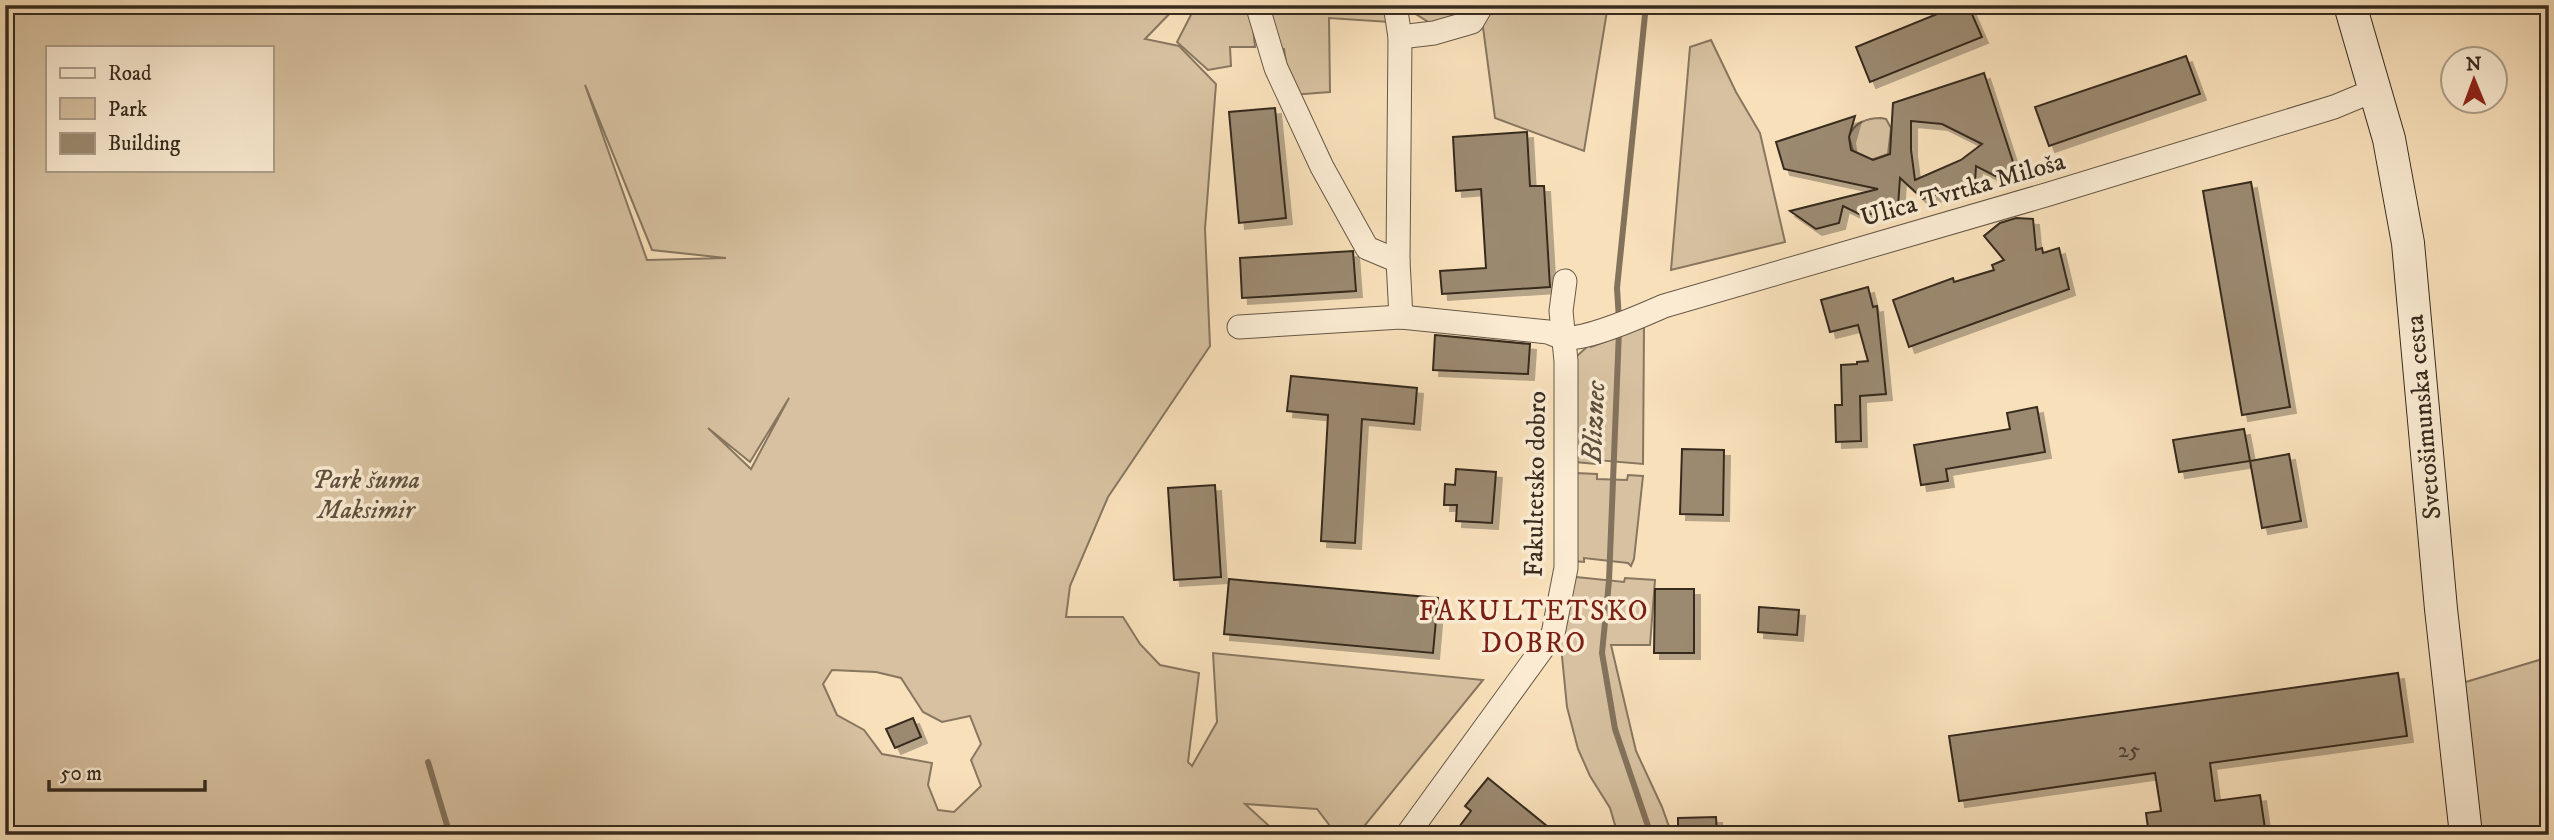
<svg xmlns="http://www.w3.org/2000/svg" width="2554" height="840" font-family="'IM FELL DW Pica',serif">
	<defs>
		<filter id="shadow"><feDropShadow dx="6" dy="6" stdDeviation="0" flood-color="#0004"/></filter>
	</defs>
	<rect width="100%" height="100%" fill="#f8e0ba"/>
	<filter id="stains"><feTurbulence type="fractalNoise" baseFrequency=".00286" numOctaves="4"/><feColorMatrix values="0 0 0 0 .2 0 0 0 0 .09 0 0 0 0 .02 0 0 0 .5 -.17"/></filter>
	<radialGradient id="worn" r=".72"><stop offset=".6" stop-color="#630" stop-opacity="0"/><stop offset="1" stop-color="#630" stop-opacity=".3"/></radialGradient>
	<g fill="#d7c1a0" stroke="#877660" stroke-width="2" fill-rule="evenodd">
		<path d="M5,5H1178L1145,39L1179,46L1216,84L1205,229L1210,346L1108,497L1070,586L1066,617H1123L1140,644L1160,665L1199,673L1188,762L1192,766L1217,722L1213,653L1483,680L1357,835H1337L1317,809L1245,804L1279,835H5ZM47,47H271V170H47ZM585,85L652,250L726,258L647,260ZM789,398L751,469L708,428L750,462ZM832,670L876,672L901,678L923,712L942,722L970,716L981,744L971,760L981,786L954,812L938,810L928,785L932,763L882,754L864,730L837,715L823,684Z"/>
		<path d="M1196,5H1386L1389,22L1329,18L1330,92L1291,95L1284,49L1272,48L1270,6L1251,7L1255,47H1230L1231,66L1208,70L1177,42Z"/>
		<path d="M1406,5H1608L1584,151L1495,118L1481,12L1443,31L1406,8Z"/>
		<path d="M1711,40L1736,92L1760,133L1785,242L1671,270L1690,47Z"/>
		<path d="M1881,118L1886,119L1891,128L1888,154L1871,160L1853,151L1849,137C1853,123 1867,118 1881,118Z"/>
		<path d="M1644,327L1643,464L1597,460L1596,464L1575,462L1576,357L1590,344L1591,347Z"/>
		<path d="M1575,473L1597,474V479L1627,480L1628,475L1643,476L1634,559L1631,566L1628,563L1584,558V562L1574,561Z"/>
		<path d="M1576,577L1624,582L1625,578L1655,580L1650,645H1611L1636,751L1662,807L1672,835H1618L1610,808L1590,776L1578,749L1567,707L1560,636L1572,578Z"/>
		<path d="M2549,657V835H2475L2459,684Z"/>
	</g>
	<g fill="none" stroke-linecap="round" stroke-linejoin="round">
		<g stroke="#83725c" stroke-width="6">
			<path d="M1619,320L1617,288L1646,5"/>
			<path d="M1619,331L1609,581L1602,653L1615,729L1651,835"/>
			<path d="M428,762L450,835"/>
		</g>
	</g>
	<g fill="#9b8970" stroke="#372b1f" stroke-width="2" fill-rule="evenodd" filter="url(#shadow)">
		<path d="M1959,5H1968L1982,37L1870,82L1856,47Z"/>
		<path d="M2186,56L2200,94L2049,146L2035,107Z"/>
		<path d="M1984,73L2016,171L1997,177L1976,166L1975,184L1923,199L1900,178L1898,207L1863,216L1843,206L1839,223L1816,229L1790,211L1878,189L1784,169L1776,142L1855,116L1849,137L1851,150L1873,160L1890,154L1893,103ZM1911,121L1942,124L1982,144L1961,160L1915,180L1911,150Z"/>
		<path d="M1275,108L1286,218L1239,223L1229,112Z"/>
		<path d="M1527,132L1530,186H1544L1550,287L1442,294L1440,271L1486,268L1481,189L1456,191L1453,137Z"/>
		<path d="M2251,182L2290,407L2242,415L2203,191Z"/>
		<path d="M2016,218L2033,219L2036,250L2042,248L2043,253L2059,248L2069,289L1909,347L1893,300L1953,278L1954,282L1994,270L1992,265L2004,260L1984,236L2000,223Z"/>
		<path d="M1353,251L1356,291L1242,298L1240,258Z"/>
		<path d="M1868,287L1873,307L1877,306L1886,394L1860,396L1861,441L1836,442L1835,405H1842L1841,365L1857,364V362L1868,361L1858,325L1830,332L1821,300Z"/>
		<path d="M1435,335L1530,344L1528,374L1433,370Z"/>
		<path d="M1291,376L1417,388L1414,424L1362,419L1355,543L1321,541L1328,415L1287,411Z"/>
		<path d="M2037,407L2045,452L1946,469L1948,481L1921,485L1914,445L2010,429L2007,413Z"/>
		<path d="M2244,429L2250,461L2179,472L2173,440Z"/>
		<path d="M1682,449L1724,450L1723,515L1680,514Z"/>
		<path d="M2289,454L2301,521L2262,528L2250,461Z"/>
		<path d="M1456,469L1496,472L1492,523L1456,521L1457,505H1444L1445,484L1455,485Z"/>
		<path d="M1215,485L1221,577L1174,580L1168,488Z"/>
		<path d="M1229,579L1438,598L1433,653L1224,634Z"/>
		<path d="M1655,589H1694V653H1654Z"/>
		<path d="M1759,607L1799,610L1797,635L1758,632Z"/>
		<path d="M2398,673L2407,736L2210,763L2215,801L2260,795L2266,835H2149L2146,813L2161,811L2155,773L1959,801L1949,736Z"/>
		<path d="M913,718L921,737L895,748L886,729Z"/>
		<path d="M1488,778L1558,835H1453L1471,811L1465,806Z"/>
		<path d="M1716,817L1717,835H1678V818Z"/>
	</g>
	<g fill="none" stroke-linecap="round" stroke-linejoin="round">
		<defs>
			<g id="street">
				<path d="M1395,5L1400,37L1398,261"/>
				<path d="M1259,11L1276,68L1322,167L1367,248L1398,261L1401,317"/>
				<path d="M1400,37L1434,33L1472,22L1482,5"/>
				<path d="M1239,327L1401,317L1548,332C1553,334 1559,337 1564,338C1588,340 1641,316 1664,306L2049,194L2334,107L2375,90"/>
				<path d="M1407,835L1553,634L1566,568V361L1561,311L1565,281"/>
			</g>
			<path id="secondary" d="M2350,5L2389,139L2408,243L2441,609L2466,835"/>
		</defs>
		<use href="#street" stroke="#675846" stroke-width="25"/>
		<use href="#secondary" stroke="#372b1f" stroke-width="34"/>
		<use href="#street" stroke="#faebd2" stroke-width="23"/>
		<use href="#secondary" stroke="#faebd2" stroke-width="32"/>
	</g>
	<g text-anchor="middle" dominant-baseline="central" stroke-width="7" stroke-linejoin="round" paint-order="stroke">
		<g font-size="23" fill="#504233">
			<text x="2129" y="750">25</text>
		</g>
		<g font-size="26" fill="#372b1f" stroke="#faebd2">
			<text transform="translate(1963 190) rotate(-16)">Ulica Tvrtka Miloša</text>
			<text transform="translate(2424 417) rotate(-95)">Svetošimunska cesta</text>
			<text transform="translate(1536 484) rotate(-89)">Fakultetsko dobro</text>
		</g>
		<g font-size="26" font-style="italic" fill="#5f503f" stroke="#faebd2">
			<text x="366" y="480">Park šuma<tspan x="366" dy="30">Maksimir</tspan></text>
		</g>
		<g font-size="28" font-style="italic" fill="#5d4f3e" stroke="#faebd2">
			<text transform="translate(1594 422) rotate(-87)">Bliznec</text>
		</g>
		<g font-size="28" letter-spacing="2" fill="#7a1f14" stroke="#faebd2">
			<text x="1534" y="611">FAKULTETSKO<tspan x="1534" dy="32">DOBRO</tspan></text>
		</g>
	</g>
	<rect width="2554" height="840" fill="none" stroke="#f8e0ba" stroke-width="28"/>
	<rect x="7" y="7" width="2540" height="826" fill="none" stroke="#372b1f" stroke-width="3.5"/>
	<rect x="14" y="14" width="2526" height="812" fill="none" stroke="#372b1f" stroke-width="2"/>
	<rect x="46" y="46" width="228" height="126" fill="#faebd2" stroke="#ac9e8a" stroke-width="2"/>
	<rect x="60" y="68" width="35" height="10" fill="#faebd2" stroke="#ac9e8a" stroke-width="2"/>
	<text x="108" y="80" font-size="21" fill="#372b1f">Road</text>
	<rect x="60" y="98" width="35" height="21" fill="#d7c1a0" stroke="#ac9e8a" stroke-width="2"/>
	<text x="108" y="116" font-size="21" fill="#372b1f">Park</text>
	<rect x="60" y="133" width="35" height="21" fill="#9b8970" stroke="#ac9e8a" stroke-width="2"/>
	<text x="108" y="150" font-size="21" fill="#372b1f">Building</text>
	<g transform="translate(2474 80) rotate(359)"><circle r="33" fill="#faebd2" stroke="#ac9e8a" stroke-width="2"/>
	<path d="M0-5L12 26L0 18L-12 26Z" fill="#8f2418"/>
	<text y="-10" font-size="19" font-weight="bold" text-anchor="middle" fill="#372b1f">N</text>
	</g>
	<path d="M49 780v10h156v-10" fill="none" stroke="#372b1f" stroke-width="3.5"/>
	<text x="60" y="780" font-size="21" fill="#372b1f" stroke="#faebd2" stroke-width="5" paint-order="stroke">50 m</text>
	<rect width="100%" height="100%" filter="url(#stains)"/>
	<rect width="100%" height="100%" fill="url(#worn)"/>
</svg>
